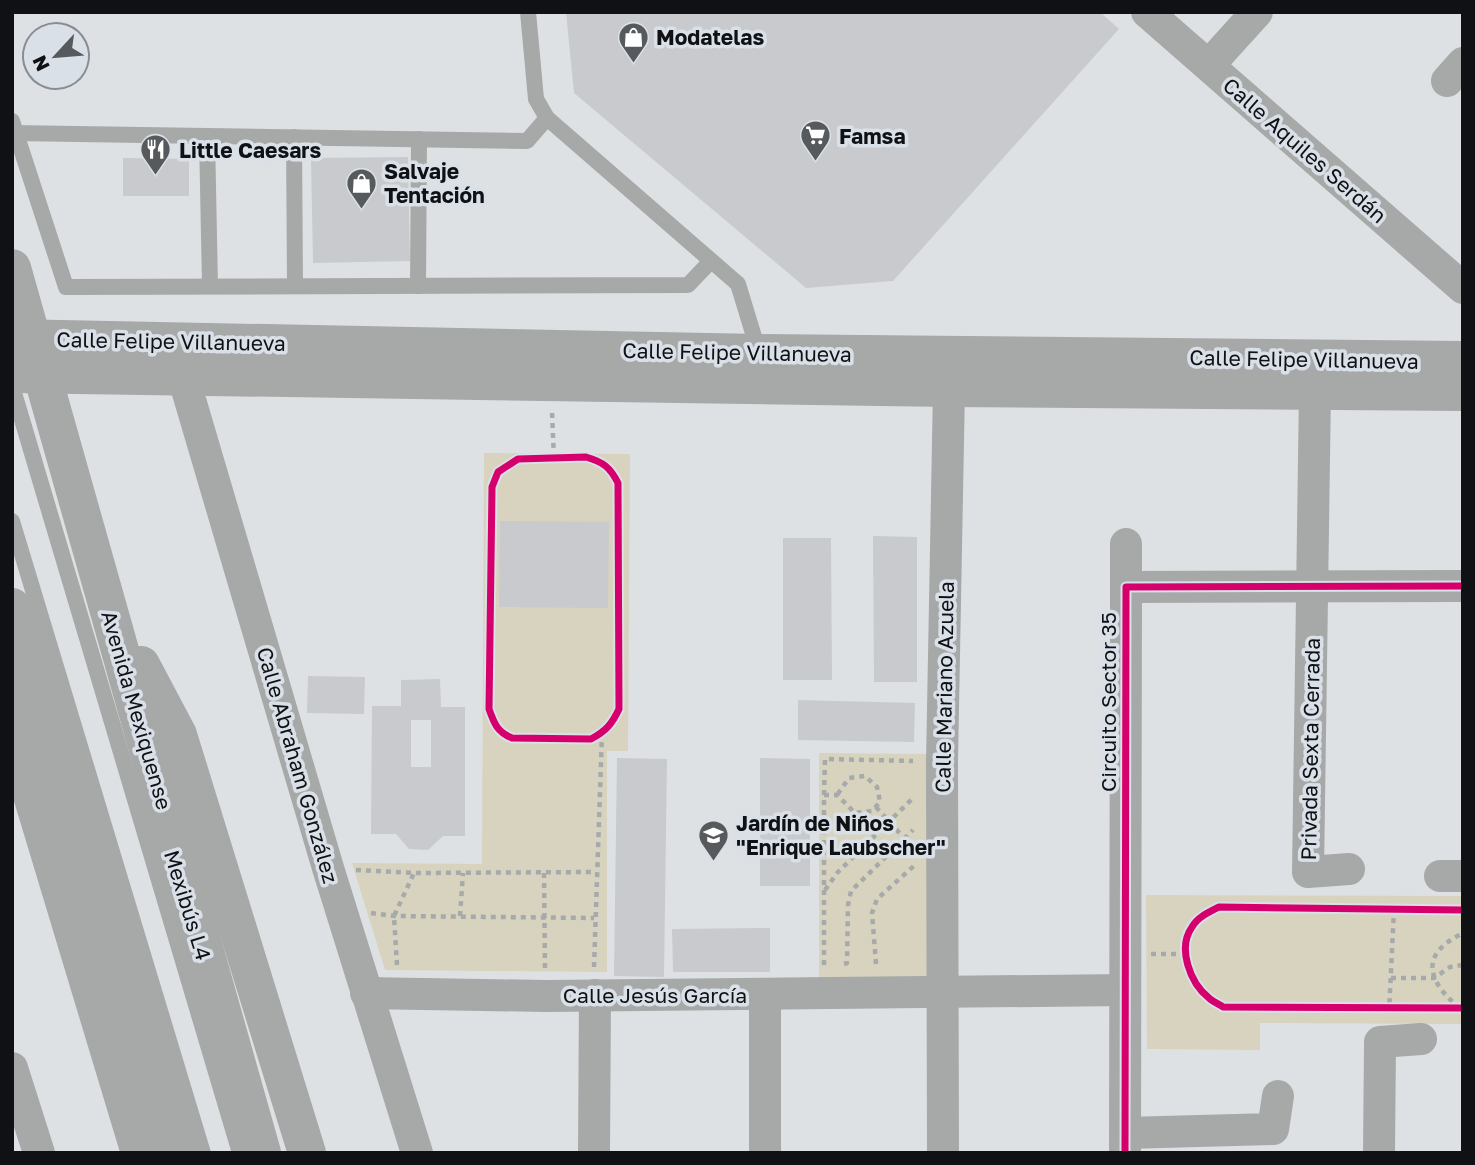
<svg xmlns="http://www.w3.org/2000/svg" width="1475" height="1165" font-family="'Golos Text',sans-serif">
	<rect width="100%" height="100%" fill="#dee1e4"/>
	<g fill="#d7d3be">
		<path d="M484,453L630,454L628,751H607V972L385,970L352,863L482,864Z"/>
		<path d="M819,753L930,754L929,984L819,985Z"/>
		<path d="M1146,895L1463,896V1024L1260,1023V1050L1147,1049Z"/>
	</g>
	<g fill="#c8cacd" fill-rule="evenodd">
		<path d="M566,12H1100L1119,29L893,281L806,288L574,93Z"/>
		<path d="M408,157L410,261L313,263L311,158Z"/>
		<path d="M123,158L189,159V196H123Z"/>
		<path d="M500,521L609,522L608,608L499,607Z"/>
		<path d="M873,536L917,537V682H874Z"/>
		<path d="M783,538H831L832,680H783Z"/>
		<path d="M308,676L365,677L364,714L307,713Z"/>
		<path d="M440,679L441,707H465V836H443L428,850L409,849L396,834H371L372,706H401V680ZM411,720H431V767H411Z"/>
		<path d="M798,700L915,703L914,742L798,740Z"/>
		<path d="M617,758L667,759L664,977L614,976Z"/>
		<path d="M760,758L810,759V886H760Z"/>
		<path d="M770,928V972H673L672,929Z"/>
	</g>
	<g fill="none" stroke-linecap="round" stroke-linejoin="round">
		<g stroke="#a7aaaa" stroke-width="4.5" stroke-dasharray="5 5" stroke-linecap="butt">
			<path d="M552,413L554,458"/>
			<path d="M824,795L825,759L913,761"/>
			<path d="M876,807L914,849"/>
			<path d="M356,870L414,873L596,872"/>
			<path d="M544,873L545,970"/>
			<path d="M825,890L837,873L913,798"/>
			<path d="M1460,910L1463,917"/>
			<path d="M371,913L394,916L594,918"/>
			<path d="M460,916L463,873"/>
			<path d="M1151,954H1186"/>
			<path d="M844,964L847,963L848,905L851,891L913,830"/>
			<path d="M876,964L872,913L877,899L915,865"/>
			<path d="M397,965L394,916L414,873"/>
			<path d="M824,965V795H837L855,813L872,811L880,802L877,787L865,776L849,778L837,795"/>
			<path d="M594,967L602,733"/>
			<path d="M1391,978H1434L1450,967L1463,965"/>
			<path d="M1460,1008C1441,993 1419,968 1443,946C1448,941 1456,937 1463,933"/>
			<path d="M1389,1013L1394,909"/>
		</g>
		<g stroke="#a7a9a8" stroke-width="16">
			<path d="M528,12L536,99L547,118L738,284L759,353"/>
			<path d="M12,121L66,287L688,285L711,261"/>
			<path d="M12,133L527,141L547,118"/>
			<path d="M207,136L210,286"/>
			<path d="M294,137L295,286"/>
			<path d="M418,286L419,139"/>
			<path d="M12,386L240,1153"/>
			<path d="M12,521L203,1153"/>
		</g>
		<g stroke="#a7a9a8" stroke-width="32">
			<path d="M1147,12L1463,288"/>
			<path d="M1209,65L1257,12"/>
			<path d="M1447,81L1463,63"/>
			<path d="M183,376L328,868L417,1153"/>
			<path d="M1315,390L1308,872L1349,869"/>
			<path d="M1126,587V544"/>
			<path d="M1440,876H1463"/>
			<path d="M366,993L546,996L1125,990"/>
			<path d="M12,1068L39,1153"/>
			<path d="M1125,1133L1273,1129L1278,1096"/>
			<path d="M594,1153L595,995"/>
			<path d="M765,1153V994"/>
			<path d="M943,1153L942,762L949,388"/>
			<path d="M1125,1153L1126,587L1463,586"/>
			<path d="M1379,1153L1380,1042L1421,1039"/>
		</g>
		<g stroke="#a7a8a8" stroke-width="38">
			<path d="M12,268L262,1153"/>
			<path d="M12,338L759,353L1463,360"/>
			<path d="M12,374L949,388L1463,392"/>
			<path d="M12,607L176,1153"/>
			<path d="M141,665L178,735L307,1153"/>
			<path d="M13,678L28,782L140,1153"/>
		</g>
		<defs>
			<g id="cycleway">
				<path d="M586,457C603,462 610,467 618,483L619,709C612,724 606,731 591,739L512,738C497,732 494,723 489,709L492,487L498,472L518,459Z"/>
				<path d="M1463,910L1219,907C1209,912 1198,917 1192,927C1177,948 1190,983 1209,998C1213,1002 1219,1004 1223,1007L1463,1008"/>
				<path d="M1125,1153L1126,587L1463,586"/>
			</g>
		</defs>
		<use href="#cycleway" stroke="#dae0e8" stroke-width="11"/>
		<use href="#cycleway" stroke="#d6006c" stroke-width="7"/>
	</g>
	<defs>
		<symbol id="shop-pin" viewBox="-11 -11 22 30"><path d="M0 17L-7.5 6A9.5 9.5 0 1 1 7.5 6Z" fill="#575a5d" stroke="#dae0e8"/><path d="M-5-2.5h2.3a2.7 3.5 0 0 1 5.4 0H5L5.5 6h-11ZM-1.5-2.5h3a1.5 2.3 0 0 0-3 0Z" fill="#fff"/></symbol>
		<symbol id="supermarket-pin" viewBox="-11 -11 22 30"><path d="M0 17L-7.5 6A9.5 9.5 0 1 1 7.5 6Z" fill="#575a5d" stroke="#dae0e8"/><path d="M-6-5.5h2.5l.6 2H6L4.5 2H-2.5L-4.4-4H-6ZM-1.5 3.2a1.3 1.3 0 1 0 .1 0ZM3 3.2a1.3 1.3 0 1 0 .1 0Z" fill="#fff"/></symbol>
		<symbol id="restaurant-pin" viewBox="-11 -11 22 30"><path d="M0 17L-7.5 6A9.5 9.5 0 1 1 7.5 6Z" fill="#575a5d" stroke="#dae0e8"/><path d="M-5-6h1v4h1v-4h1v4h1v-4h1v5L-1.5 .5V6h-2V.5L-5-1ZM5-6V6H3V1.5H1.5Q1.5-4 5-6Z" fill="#fff"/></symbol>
		<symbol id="school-pin" viewBox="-11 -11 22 30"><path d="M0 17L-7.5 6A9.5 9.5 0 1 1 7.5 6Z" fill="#575a5d" stroke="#dae0e8"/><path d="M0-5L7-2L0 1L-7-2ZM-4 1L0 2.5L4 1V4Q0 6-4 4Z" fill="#fff"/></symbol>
	</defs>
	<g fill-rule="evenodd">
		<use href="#shop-pin" x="616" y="20" width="35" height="47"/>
		<use href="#supermarket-pin" x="798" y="118" width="35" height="47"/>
		<use href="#restaurant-pin" x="138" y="132" width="35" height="47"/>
		<use href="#shop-pin" x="344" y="166" width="35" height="47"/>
		<use href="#school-pin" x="696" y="818" width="35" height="47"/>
	</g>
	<g text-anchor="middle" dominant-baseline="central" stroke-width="7" stroke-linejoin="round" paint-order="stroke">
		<g font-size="21" font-weight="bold" fill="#0f1114" stroke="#dae0e8" text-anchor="start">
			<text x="656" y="37">Modatelas</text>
			<text x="839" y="136">Famsa</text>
			<text x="179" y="150">Little Caesars</text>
			<text x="384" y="171">Salvaje<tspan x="384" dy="24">Tentación</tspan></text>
			<text x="736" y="823">Jardín de Niños<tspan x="736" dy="24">"Enrique Laubscher"</tspan></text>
		</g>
		<g font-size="21" fill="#0f1114" stroke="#dae0e8">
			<text transform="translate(1305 150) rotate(41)">Calle Aquiles Serdán</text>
			<text transform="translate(171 341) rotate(1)">Calle Felipe Villanueva</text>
			<text transform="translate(737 352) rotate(1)">Calle Felipe Villanueva</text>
			<text transform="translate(1304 359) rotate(1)">Calle Felipe Villanueva</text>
			<text transform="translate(944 687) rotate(-89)">Calle Mariano Azuela</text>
			<text transform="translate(1108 702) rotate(-90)">Circuito Sector 35</text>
			<text transform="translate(137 710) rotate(74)">Avenida Mexiquense</text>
			<text transform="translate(1310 749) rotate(-89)">Privada Sexta Cerrada</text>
			<text transform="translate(298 765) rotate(74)">Calle Abraham González</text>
			<text transform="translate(188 905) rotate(73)">Mexibús L4</text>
			<text x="655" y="995">Calle Jesús García</text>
		</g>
	</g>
	<rect width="1475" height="1165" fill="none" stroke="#0f1114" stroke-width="28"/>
	<g transform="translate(56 56) rotate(244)"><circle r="33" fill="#dae0e8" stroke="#898d93" stroke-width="2"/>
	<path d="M0-5L12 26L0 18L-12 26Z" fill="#575a5d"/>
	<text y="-10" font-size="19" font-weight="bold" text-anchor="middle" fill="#0f1114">N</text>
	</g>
</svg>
